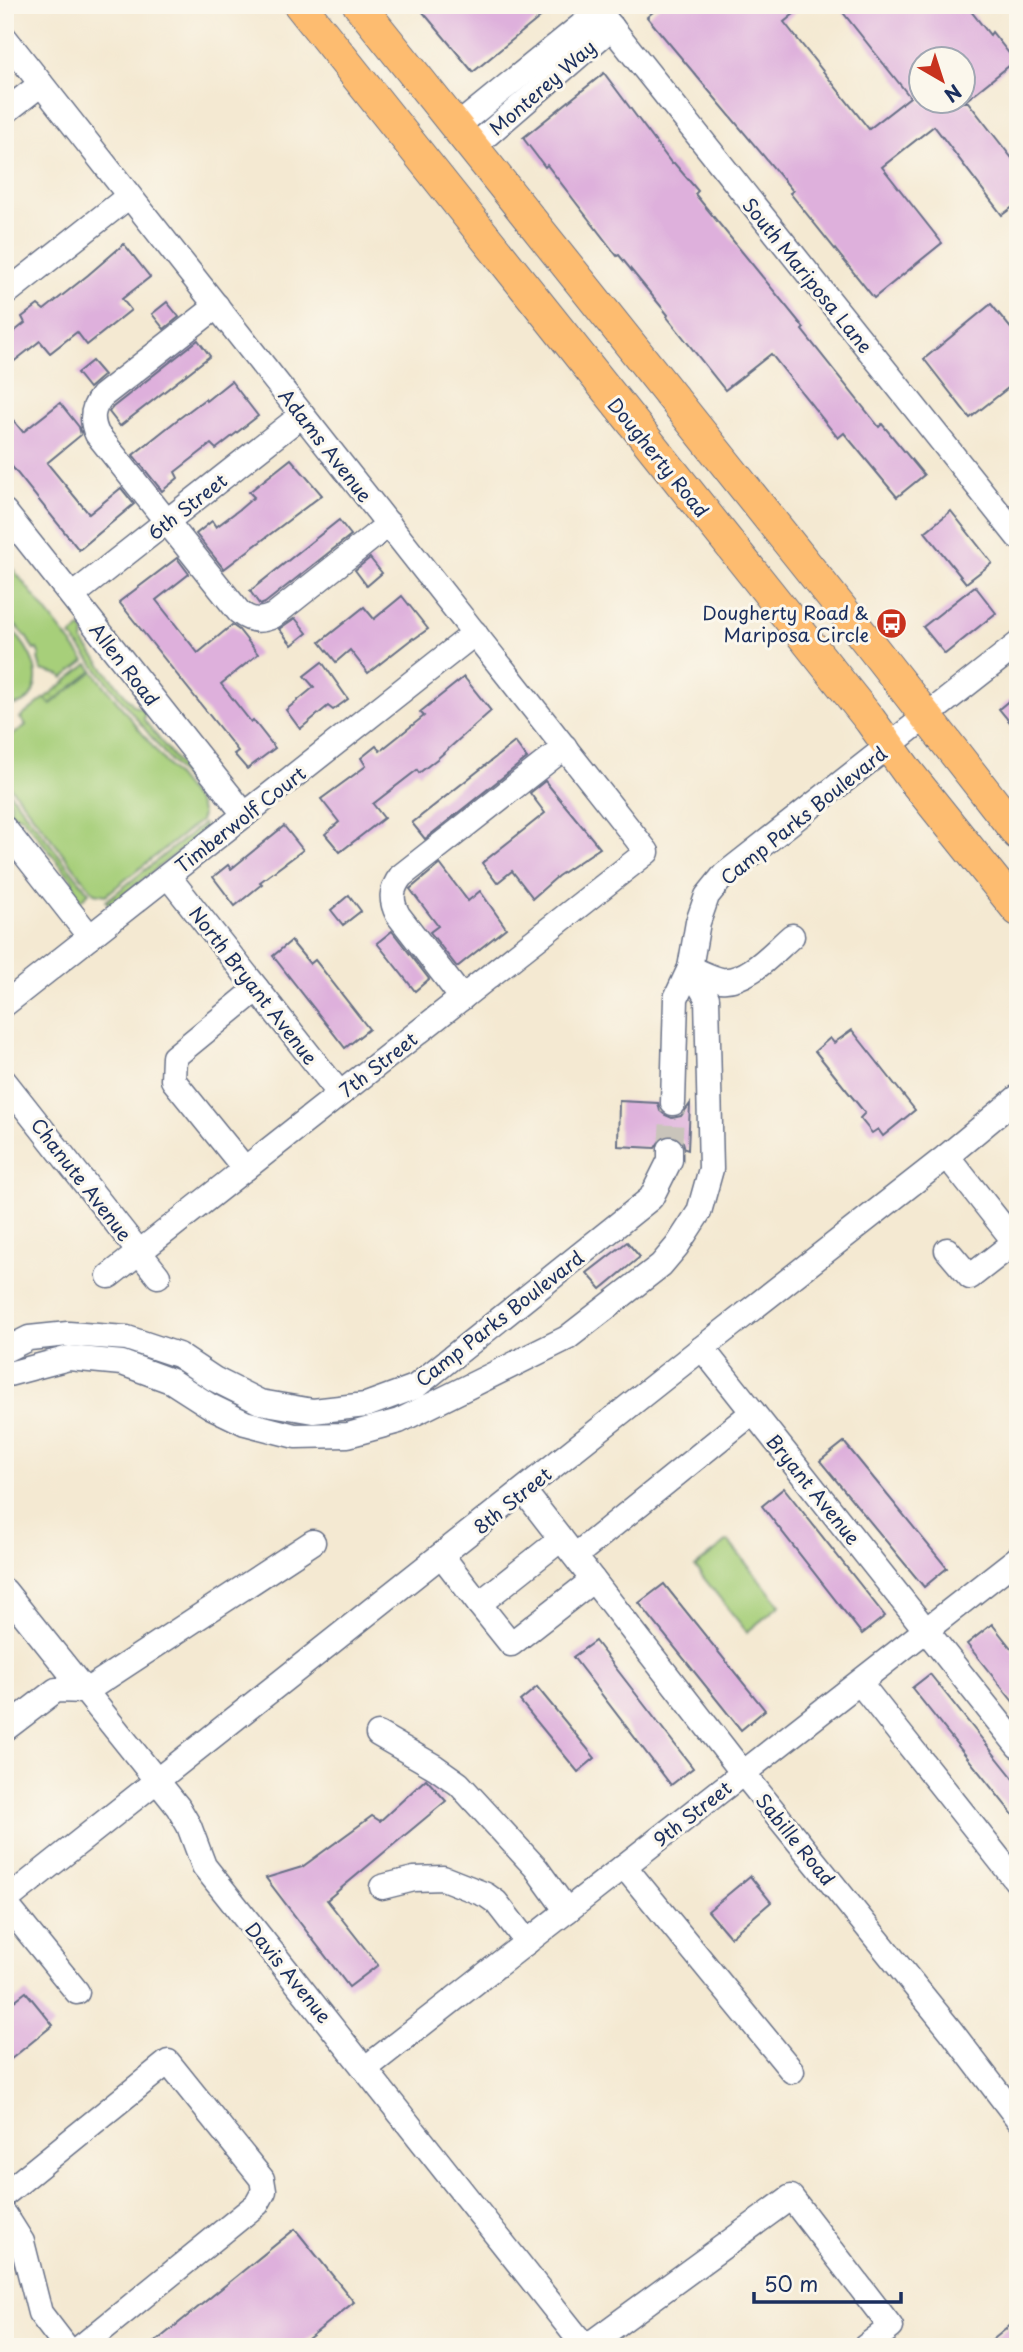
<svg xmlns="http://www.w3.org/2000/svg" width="1023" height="2352" font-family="'Playpen Sans',sans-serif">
	<defs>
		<pattern id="garden-dots" width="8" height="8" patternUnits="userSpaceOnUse" patternTransform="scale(1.75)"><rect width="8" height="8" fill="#a7cf7a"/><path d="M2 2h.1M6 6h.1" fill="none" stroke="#8fb26c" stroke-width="1.8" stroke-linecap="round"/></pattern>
	</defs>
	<rect width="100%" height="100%" fill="#fbf7ec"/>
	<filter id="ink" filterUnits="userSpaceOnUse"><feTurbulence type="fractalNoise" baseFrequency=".0143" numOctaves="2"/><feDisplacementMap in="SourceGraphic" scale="14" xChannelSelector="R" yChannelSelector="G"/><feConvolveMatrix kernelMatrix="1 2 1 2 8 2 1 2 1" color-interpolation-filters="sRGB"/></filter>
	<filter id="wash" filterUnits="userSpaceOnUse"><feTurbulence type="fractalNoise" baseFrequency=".00686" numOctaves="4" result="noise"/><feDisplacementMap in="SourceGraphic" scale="28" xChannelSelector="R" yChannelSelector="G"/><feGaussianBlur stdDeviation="1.57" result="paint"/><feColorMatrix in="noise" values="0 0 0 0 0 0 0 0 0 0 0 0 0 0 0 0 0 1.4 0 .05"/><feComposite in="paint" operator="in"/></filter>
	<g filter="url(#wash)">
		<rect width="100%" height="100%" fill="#f4e9d2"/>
		<g fill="#a7cf7a" stroke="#617f6c" stroke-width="2">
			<path d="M13,569L85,661L63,678L60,675L41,670L38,658L40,656L37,649L34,650L27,638L12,622L14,620L9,616L7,618L5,616V574Z"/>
			<path d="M5,624C23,639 44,668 33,692C28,704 17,706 5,705Z"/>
			<path d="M81,628L84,632L83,642L134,706L145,710L144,720L200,790L205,787L213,796L203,802L71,636Z"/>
			<path d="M93,671L199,805L202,815L200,821L106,895L94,893L5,780V741L26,725L20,718L45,698L51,704Z"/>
			<path d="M5,787L89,893L80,901L71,891L73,881L22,817L10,813L11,803L5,796Z"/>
			<path d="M203,824L207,829L110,905L106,901Z"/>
			<path d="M728,1541L780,1605L747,1632L695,1567Z"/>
		</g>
		<path fill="url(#garden-dots)" stroke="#617f6c" stroke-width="2" d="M88,664L93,671L50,704L45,698Z"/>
		<g id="blocks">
			<g fill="#deb0dc" fill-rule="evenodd">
				<path d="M417,5H555L473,72Z"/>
				<path d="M661,5H805L784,22L869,129L910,97L837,5H966L990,35L992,32L1015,61L964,102H968L1018,166V203L1002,215L934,126L882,167L942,243L874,298L790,193L793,191L647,17ZM921,60H963V102H921Z"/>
				<path d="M604,73L672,164L674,163L698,191L695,194L804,328L802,330L879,427L882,424L924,475L897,497L844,433L838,438L771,354L725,390L667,317L668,315L619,255L617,256L547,165L545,167L523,138Z"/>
				<path d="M124,244L150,277L122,299L131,310L87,345L77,332L50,353L40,341L12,363L5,355V339L25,323L22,317L38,305L44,310L88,275Z"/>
				<path d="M167,302L179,317L164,329L152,314Z"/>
				<path d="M991,304L1018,337V380L970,418L924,359Z"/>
				<path d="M198,340L210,356L120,426L109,412L113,407Z"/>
				<path d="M92,361L104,375L89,388L77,373Z"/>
				<path d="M231,381L258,416L216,449L211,444L175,472L178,478L162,491L133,455L177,420L205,399L206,401Z"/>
				<path d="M60,403L79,427L81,435L47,463L89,514L121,488L134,504L79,550L5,458V410L23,432Z"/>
				<path d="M291,459L322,495L224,569L196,534L212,521L216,527L240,509L254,497L249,492Z"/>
				<path d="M951,511L992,563L966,583L925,532Z"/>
				<path d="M339,520L351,535L265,603L260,605L250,591Z"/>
				<path d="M177,558L189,574L156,600L198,653L232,625L239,630L258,654L221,684L251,722L253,720L275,748L247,769L234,754L238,751L119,602Z"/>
				<path d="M370,558L382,573L367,586L355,570Z"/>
				<path d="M975,586L996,613L945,654L923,627Z"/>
				<path d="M402,596L428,629L414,639L413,638L368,673L350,650L336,662L320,642L364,607L374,619Z"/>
				<path d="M295,618L307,633L292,645L279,629Z"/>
				<path d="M322,662L348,699L333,710L328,706L300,729L286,710L314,687L304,676Z"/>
				<path d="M464,677L491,711L437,759L419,773L417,770L373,804L384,818L340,852L325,834L339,822L321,799L366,766L361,758L376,746L380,751L424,716L420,712Z"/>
				<path d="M1018,693V732L999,709Z"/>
				<path d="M515,742L527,758L425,839L412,823Z"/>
				<path d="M545,781L600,848L558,876L533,898L512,871L497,883L482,863L545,813L530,793Z"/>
				<path d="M284,826L303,850L260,882L262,884L235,906L213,877L228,865L231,869Z"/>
				<path d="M440,864L468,901L480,891L506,928L457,967L430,932L438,926L410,889Z"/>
				<path d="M349,895L361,911L343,925L331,910Z"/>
				<path d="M392,931L429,979L415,991L377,943Z"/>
				<path d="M291,941L310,964L315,960L369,1029L345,1048L273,956Z"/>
				<path d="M852,1030L915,1110L883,1136L878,1129L872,1133L860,1118L865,1113L815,1051L830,1038L834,1043Z"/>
				<path d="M619,1101L658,1103L660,1111L665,1115L672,1118L681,1116L690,1104L688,1150L685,1149L683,1142L678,1137L671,1134L662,1137L655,1148L618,1146Z"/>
				<path d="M627,1242L640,1257L601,1289L587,1273Z"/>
				<path d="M844,1442L947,1568L924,1587L820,1461Z"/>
				<path d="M784,1488L885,1616L862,1634L762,1506Z"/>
				<path d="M664,1584L765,1710L741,1730L639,1603Z"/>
				<path d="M992,1624L1018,1657V1708L967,1644Z"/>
				<path d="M595,1641L693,1768L671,1785L573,1657Z"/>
				<path d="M930,1674L1018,1784V1821L912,1688Z"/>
				<path d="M537,1687L595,1758L578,1772L520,1701Z"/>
				<path d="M426,1779L446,1801L327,1900L378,1965L349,1987L266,1878L302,1867L372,1816L380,1821Z"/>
				<path d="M750,1876L771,1902L730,1937L708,1911Z"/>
				<path d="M26,1992L53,2025L5,2064V2008Z"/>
				<path d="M295,2229L354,2302L298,2347H149Z"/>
				<path d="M1018,2319V2347H984Z"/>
			</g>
		</g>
	</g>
	<g filter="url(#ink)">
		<use href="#blocks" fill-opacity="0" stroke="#677087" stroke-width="2"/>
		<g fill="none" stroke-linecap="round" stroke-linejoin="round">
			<path stroke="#c9c4bb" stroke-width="24" stroke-dasharray="24 12" stroke-linecap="butt" d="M670,1149L673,1103"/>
			<defs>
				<g id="minor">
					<path d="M594,5L1018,537"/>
					<path d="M5,38L647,852L109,1276"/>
					<path d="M5,112L41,84"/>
					<path d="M455,128L599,11"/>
					<path d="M473,147L612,27"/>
					<path d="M5,294L129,196"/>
					<path d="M217,306L102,396C92,408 90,419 97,434L239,612C250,621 260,622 273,616L389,524"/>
					<path d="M5,512L245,815"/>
					<path d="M72,596L302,415"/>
					<path d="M5,829L90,937"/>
					<path d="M168,876L340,1094"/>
					<path d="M690,968C700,972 711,978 721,980C748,983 774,951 792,936"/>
					<path d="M462,998L398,915C390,900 391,889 401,876L565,747"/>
					<path d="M5,1004L475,633"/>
					<path d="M5,1082L158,1276"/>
					<path d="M673,1103L676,998L690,968L698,922L707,896L724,875L1018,644"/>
					<path d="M947,1156L1018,1246"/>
					<path d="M245,1169L173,1080L174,1057L257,989"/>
					<path d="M947,1250L970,1277L1015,1242"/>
					<path d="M702,1348L1018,1746"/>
					<path d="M5,1350L29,1338L68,1334L127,1338L178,1355L214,1379L260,1402L313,1411L366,1405L415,1387L651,1198L670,1160V1149"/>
					<path d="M5,1375L69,1358L122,1363L171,1381L210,1406L245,1423L295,1436L348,1435L399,1421L567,1338L661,1265L677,1246L699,1212L711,1169L707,998L690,968"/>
					<path d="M524,1491L743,1773L951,2031L1018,2119"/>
					<path d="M561,1539L479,1604L511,1644L593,1580"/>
					<path d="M442,1556L479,1604"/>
					<path d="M575,1556L753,1412"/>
					<path d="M5,1591L178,1807L189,1826L204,1866L585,2347"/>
					<path d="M860,1683L1018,1883"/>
					<path d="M5,1729L56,1690L86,1691L313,1542"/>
					<path d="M378,1734L435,1767L459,1784L536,1868L567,1911"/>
					<path d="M624,1866L792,2071"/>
					<path d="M382,1887L414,1879L443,1878L486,1895L496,1902L527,1942"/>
					<path d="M5,1901L702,1348L947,1156L1018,1097"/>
					<path d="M5,1903L77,1992"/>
					<path d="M366,2068L1018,1558"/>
					<path d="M5,2194L168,2062L262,2179L264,2191L257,2204L81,2347"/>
					<path d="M5,2215L22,2242L40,2313L66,2347"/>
					<path d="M586,2347L791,2197L891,2327L865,2347"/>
				</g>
				<g id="major">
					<path d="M300,5L870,720L909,774L1018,910"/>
					<path d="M359,5L868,642L1018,834"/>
				</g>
			</defs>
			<use href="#minor" stroke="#677087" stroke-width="27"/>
			<use href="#major" stroke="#677087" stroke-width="34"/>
			<use href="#minor" stroke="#fff" stroke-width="24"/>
			<use href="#major" stroke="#fdbc70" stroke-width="32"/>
		</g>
	</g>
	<defs>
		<symbol id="bus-disc" viewBox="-11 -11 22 22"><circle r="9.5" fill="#c8321e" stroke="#fbf7ec"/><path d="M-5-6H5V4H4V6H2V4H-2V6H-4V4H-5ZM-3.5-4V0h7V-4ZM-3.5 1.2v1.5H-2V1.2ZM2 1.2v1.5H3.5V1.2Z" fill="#fff"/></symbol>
	</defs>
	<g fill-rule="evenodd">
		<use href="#bus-disc" x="874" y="606" width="35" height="35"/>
	</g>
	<g text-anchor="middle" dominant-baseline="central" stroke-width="6" stroke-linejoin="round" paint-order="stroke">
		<g font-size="19" fill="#1b2f5e" stroke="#fbf7ec">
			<text transform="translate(542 87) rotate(-41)">Monterey Way</text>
			<text transform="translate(808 275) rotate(51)">South Mariposa Lane</text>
			<text transform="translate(326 445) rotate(52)">Adams Avenue</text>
			<text transform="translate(659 457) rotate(51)">Dougherty Road</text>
			<text transform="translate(187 506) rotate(-38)">6th Street</text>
			<text transform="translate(125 664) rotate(52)">Allen Road</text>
			<text transform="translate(803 815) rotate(-39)">Camp Parks Boulevard</text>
			<text transform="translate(240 819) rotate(-38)">Timberwolf Court</text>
			<text transform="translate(254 985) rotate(52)">North Bryant Avenue</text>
			<text transform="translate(378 1064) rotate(-38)">7th Street</text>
			<text transform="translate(82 1179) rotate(52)">Chanute Avenue</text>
			<text transform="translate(499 1318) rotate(-38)">Camp Parks Boulevard</text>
			<text transform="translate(814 1489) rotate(51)">Bryant Avenue</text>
			<text transform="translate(512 1500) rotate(-39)">8th Street</text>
			<text transform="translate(692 1813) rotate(-38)">9th Street</text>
			<text transform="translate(796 1839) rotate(51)">Sabille Road</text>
			<text transform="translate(289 1972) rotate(51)">Davis Avenue</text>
		</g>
		<g font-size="19" fill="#1b2f5e" stroke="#fbf7ec" text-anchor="end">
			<text x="869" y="612">Dougherty Road &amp;<tspan x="869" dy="22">Mariposa Circle</tspan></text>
		</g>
	</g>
	<rect width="1023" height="2352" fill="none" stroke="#fbf7ec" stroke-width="28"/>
	<g transform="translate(942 80) rotate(141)"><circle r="33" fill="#fbf7ec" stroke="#a1a7b3" stroke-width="2"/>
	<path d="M0-5L12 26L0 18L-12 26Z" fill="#c8321e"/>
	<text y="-10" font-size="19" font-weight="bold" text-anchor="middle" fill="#1b2f5e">N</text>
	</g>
	<path d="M754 2292v10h147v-10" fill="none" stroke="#1b2f5e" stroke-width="3.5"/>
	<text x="764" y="2292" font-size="21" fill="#1b2f5e" stroke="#fbf7ec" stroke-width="5" paint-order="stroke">50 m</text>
</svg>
